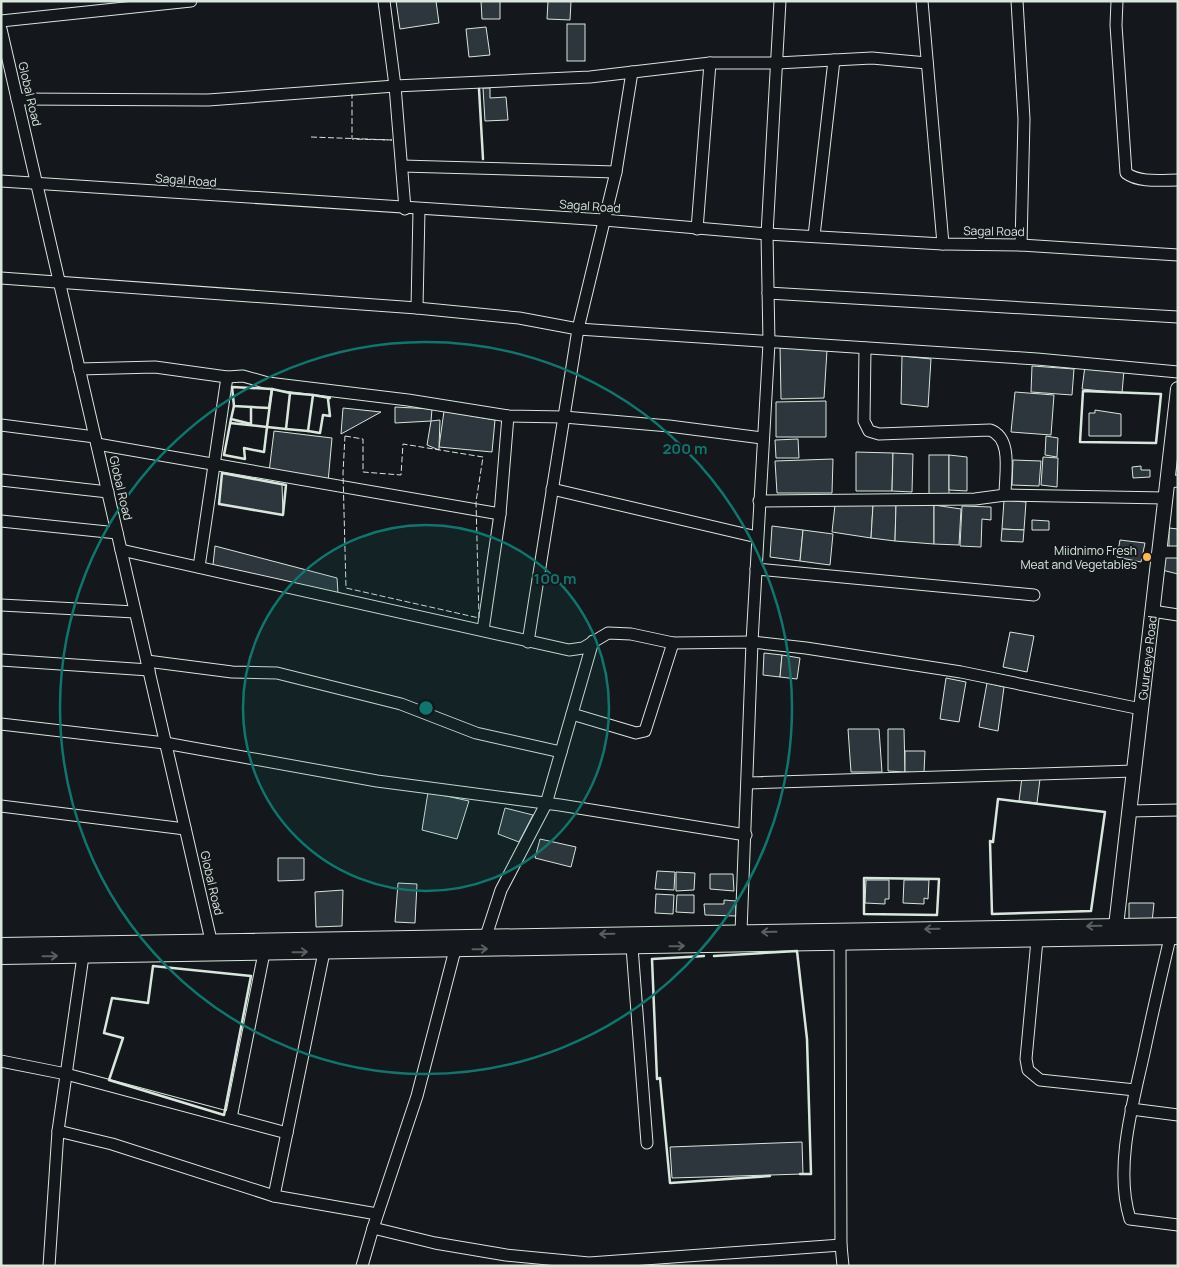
<svg xmlns="http://www.w3.org/2000/svg" width="1179" height="1267" font-family="Manrope,sans-serif">
	<rect width="100%" height="100%" fill="#14181c"/>
	<g fill="#2c363c" stroke="#d8e6dc">
		<path d="M396,1H436L439,23L400,29Z"/>
		<path d="M481,1H500V19H482Z"/>
		<path d="M548,1H571L570,20L547,19Z"/>
		<rect x="567" y="24" width="18" height="37"/>
		<path d="M486,27L490,55L469,57L466,29Z"/>
		<path d="M483,88H490V98L506,97L508,120L485,121Z"/>
		<path d="M780,345L827,350L824,398L781,399Z"/>
		<path d="M902,356L931,359L928,407L901,404Z"/>
		<path d="M1032,366L1074,369L1072,395L1031,392Z"/>
		<path d="M1085,366L1124,370L1122,393L1082,389Z"/>
		<path d="M1015,392L1054,395L1051,435L1011,432Z"/>
		<path d="M826,401V437H776V402Z"/>
		<path d="M395,407L432,409L431,421L395,423Z"/>
		<path d="M343,408L381,412L341,434Z"/>
		<path d="M1095,410L1121,414V436H1089V413H1095Z"/>
		<path d="M444,411L495,420L492,452L439,447Z"/>
		<path d="M440,420L439,447V450L427,445L431,421Z"/>
		<path d="M274,431L332,438L328,482L269,472Z"/>
		<path d="M1046,436L1058,438L1057,457L1045,455Z"/>
		<path d="M798,439L799,458H776L775,440Z"/>
		<path d="M856,452L893,453L892,491H856Z"/>
		<path d="M893,453L913,454L912,492L892,491Z"/>
		<rect x="929" y="455" width="20" height="39"/>
		<path d="M949,455L967,457V491L949,490Z"/>
		<path d="M1043,457L1058,458L1057,487L1041,485Z"/>
		<path d="M833,459L832,493H777L775,461Z"/>
		<path d="M1013,460L1041,461L1039,486L1012,485Z"/>
		<path d="M1141,466V470H1150V477L1133,478L1132,467Z"/>
		<path d="M222,473L282,484L283,515L219,504Z"/>
		<path d="M1004,500L1026,502L1024,530L1002,529Z"/>
		<path d="M835,505H873L871,538L832,532Z"/>
		<path d="M873,505H896L895,541L871,538Z"/>
		<path d="M896,505H934V544L895,541Z"/>
		<path d="M934,505L961,509L959,545L934,544Z"/>
		<path d="M962,506L991,507V520L982,519L981,547L960,546Z"/>
		<path d="M1032,520L1049,521V530H1032Z"/>
		<path d="M772,526L803,530L800,561L770,557Z"/>
		<path d="M1169,528L1178,529V547H1169Z"/>
		<path d="M1002,529L1024,530L1023,542L1001,541Z"/>
		<path d="M803,530L833,534L830,565L800,561Z"/>
		<path d="M1120,540L1145,543L1141,562L1117,557Z"/>
		<path d="M215,546L337,578L338,593L213,565Z"/>
		<path d="M1165,555L1178,556V574L1162,570Z"/>
		<path d="M1010,632L1034,636L1027,672L1003,667Z"/>
		<path d="M764,653L782,655L780,677L763,675Z"/>
		<path d="M782,655L800,658L797,679L780,677Z"/>
		<path d="M946,678L966,682L959,722L940,719Z"/>
		<path d="M987,683L1004,687L998,731L979,727Z"/>
		<path d="M848,729H879L882,772H851Z"/>
		<path d="M888,729H904L905,772L888,771Z"/>
		<path d="M905,751H925L924,773L905,772Z"/>
		<path d="M1022,777L1040,779L1037,803L1019,801Z"/>
		<path d="M428,792L469,801L457,839L422,830Z"/>
		<path d="M505,808L533,815L519,842L498,834Z"/>
		<path d="M540,839L576,847L571,867L535,858Z"/>
		<path d="M278,858H304V880L278,881Z"/>
		<path d="M657,871L675,872L674,890L655,889Z"/>
		<path d="M676,872L695,873L694,890L676,891Z"/>
		<path d="M710,874H733L734,891L710,889Z"/>
		<path d="M866,880H889V899H885V904L865,903Z"/>
		<path d="M904,880H929L928,899L924,898V904L903,903Z"/>
		<path d="M398,883L417,884L415,923L395,922Z"/>
		<path d="M343,890L342,926L316,927L315,892Z"/>
		<path d="M656,894L674,895L673,914L655,913Z"/>
		<path d="M677,895H694V913L676,912Z"/>
		<path d="M724,900L736,901V916L705,915L704,904H724Z"/>
		<path d="M1129,903H1154L1152,922H1129Z"/>
		<path d="M802,1142L803,1174L672,1178L670,1147Z"/>
	</g>
	<g fill="none" stroke-linecap="round" stroke-linejoin="round">
		<defs>
			<g id="minor">
				<path d="M384,1L395,86L405,209"/>
				<path d="M922,1L943,244"/>
				<path d="M1017,1L1024,119L1021,245"/>
				<path d="M1117,1L1116,25L1126,173C1139,183 1162,180 1178,180"/>
				<path d="M1,21L191,1"/>
				<path d="M1,29L213,949"/>
				<path d="M17,99L208,100L395,86L590,77L710,63H777L872,58L927,63"/>
				<path d="M402,166L616,172"/>
				<path d="M1,181L604,220L767,234L943,244L1021,245L1178,255"/>
				<path d="M697,229L710,63"/>
				<path d="M814,236L834,60"/>
				<path d="M1,278L417,308L519,318L578,329L1037,359L1178,372"/>
				<path d="M768,293L1178,317"/>
				<path d="M417,308L419,210"/>
				<path d="M865,348L864,421L869,431L879,434L990,430C1013,438 1005,474 1005,495"/>
				<path d="M79,369L155,367L227,377L243,376L268,383L408,400L508,416L564,417L669,426L762,438"/>
				<path d="M1,425L95,437"/>
				<path d="M97,444L500,514"/>
				<path d="M1,480L108,492"/>
				<path d="M1167,482L1178,481"/>
				<path d="M552,489L757,537"/>
				<path d="M759,501L975,499L1005,495L1165,498"/>
				<path d="M1,521L117,533"/>
				<path d="M121,550L569,650L583,648L608,633L631,634L673,643L752,642L806,648L961,672L1141,709"/>
				<path d="M1159,552H1178"/>
				<path d="M199,567L227,377"/>
				<path d="M756,569L1034,595"/>
				<path d="M1,605L135,612"/>
				<path d="M1152,611L1178,615"/>
				<path d="M483,630L500,514L508,416"/>
				<path d="M528,642L578,329L616,172L632,72"/>
				<path d="M1,660L149,670"/>
				<path d="M147,661L232,672L277,673L401,704L476,733L561,752"/>
				<path d="M572,714L636,733L645,731L673,643"/>
				<path d="M1,724L165,743L377,781L560,805L746,835"/>
				<path d="M748,783L1134,771"/>
				<path d="M1,806L185,829"/>
				<path d="M1129,811L1178,810"/>
				<path d="M486,936L501,890L546,804L593,641"/>
				<path d="M1170,938C1161,976 1152,1015 1144,1053C1133,1103 1114,1168 1130,1219L1178,1225"/>
				<path d="M1037,940L1026,1059L1028,1070L1040,1080L1135,1090"/>
				<path d="M739,941L741,932L752,642L769,343L767,234L780,1"/>
				<path d="M840,943L841,1245L843,1266"/>
				<path d="M632,947L647,1143"/>
				<path d="M1,1061L66,1074L287,1133"/>
				<path d="M1131,1109L1178,1115"/>
				<path d="M231,1118L264,953"/>
				<path d="M58,1131L112,1144L274,1196L377,1214"/>
				<path d="M274,1196L324,952"/>
				<path d="M373,1228L435,1243L506,1255L589,1263L841,1245"/>
				<path d="M49,1266L58,1131L83,956"/>
				<path d="M362,1266L373,1228L417,1096L455,950"/>
			</g>
			<g id="tertiary">
				<path id="s1" d="M1116,926L1178,389"/>
				<path d="M1,945L1178,925"/>
				<path d="M1,957L1178,937"/>
			</g>
		</defs>
		<use href="#minor" stroke="#d8e6dc" stroke-width="13"/>
		<use href="#tertiary" stroke="#d8e6dc" stroke-width="16"/>
		<use href="#minor" stroke="#14181c" stroke-width="11"/>
		<use href="#tertiary" stroke="#14181c" stroke-width="14"/>
		<g stroke="#d8e6dc" stroke-width="1" stroke-dasharray="6 2.5" stroke-linecap="butt">
			<path d="M311,137L392,140L352,139V94"/>
			<path d="M345,436L363,439V472L401,475L403,444L483,457L476,502L479,618L346,588L343,473Z"/>
		</g>
		<g stroke="#d8e6dc" stroke-width="2.5">
			<path d="M479,89L483,159"/>
			<path d="M232,387L272,389L269,408L234,406Z"/>
			<path d="M272,389L290,393L286,429L267,427Z"/>
			<path d="M1083,391L1161,394L1156,443L1080,442Z"/>
			<path d="M234,406L231,419L251,424V407"/>
			<path d="M230,423L267,427L264,452L244,448L245,459L224,455L231,419"/>
			<path d="M286,429L308,431L313,395L290,393"/>
			<path d="M308,431L320,433L323,415L330,416L328,399L330,398L313,395"/>
			<path d="M1178,467V471"/>
			<path d="M222,473L286,485L283,515L219,504Z"/>
			<path d="M998,799L1105,812L1091,911L992,914L990,841L993,842Z"/>
			<path d="M864,878L939,879L937,915L864,914Z"/>
			<path d="M704,956L652,959L657,1079L660,1078L670,1183L770,1176"/>
			<path d="M714,956L797,951L807,1039L811,1174H800"/>
			<path d="M153,966L251,976L224,1115L109,1080L123,1038L104,1033L112,998L148,1003Z"/>
		</g>
	</g>
	<defs><path id="oneway-shaft" d="M-6 0H5M1.5-3L5.5 0L1.5 3" fill="none" stroke-width="1.6" stroke-linecap="round" stroke-linejoin="round" transform="scale(1.25)"/></defs>
	<g stroke="#59605f">
		<use href="#oneway-shaft" transform="translate(1094 926) rotate(179)"/>
		<use href="#oneway-shaft" transform="translate(932 929) rotate(179)"/>
		<use href="#oneway-shaft" transform="translate(769 932) rotate(179)"/>
		<use href="#oneway-shaft" transform="translate(607 934) rotate(179)"/>
		<use href="#oneway-shaft" transform="translate(677 946) rotate(-1)"/>
		<use href="#oneway-shaft" transform="translate(480 949) rotate(-1)"/>
		<use href="#oneway-shaft" transform="translate(300 952) rotate(-1)"/>
		<use href="#oneway-shaft" transform="translate(50 956) rotate(-1)"/>
	</g>
	<circle cx="426" cy="708" r="183" fill="#0f766e" fill-opacity=".12"/>
	<g fill="none" stroke="#0f766e" stroke-width="2.5">
		<circle cx="426" cy="708" r="183"/>
		<circle cx="426" cy="708" r="366"/>
	</g>
	<circle fill="#ffb74d" stroke="#14181c" stroke-width="2" cx="1147" cy="557" r="5"/>
	<g text-anchor="middle" dominant-baseline="central" stroke-width="4" stroke-linejoin="round" paint-order="stroke">
		<g font-size="12" fill="#d8e6dc" stroke="#14181c">
			<text transform="translate(30 94) rotate(77)">Global Road</text>
			<text transform="translate(186 180) rotate(4)">Sagal Road</text>
			<text transform="translate(590 206) rotate(4)">Sagal Road</text>
			<text transform="translate(994 231) rotate(1)">Sagal Road</text>
			<text transform="translate(121 488) rotate(77)">Global Road</text>
			<text stroke="none"><textPath href="#s1" startOffset="270">Guureeye Road</textPath></text>
			<text transform="translate(212 883) rotate(77)">Global Road</text>
		</g>
		<g font-size="12" fill="#d8e6dc" stroke="#14181c" text-anchor="end">
			<text x="1137" y="550">Miidnimo Fresh<tspan x="1137" dy="14">Meat and Vegetables</tspan></text>
		</g>
	</g>
	<circle cx="426" cy="708" r="8" fill="#0f766e" stroke="#14181c" stroke-width="2.5"/>
	<g font-size="15" text-anchor="middle" font-weight="bold" fill="#0f766e" stroke="#14181c" stroke-width="4" stroke-linejoin="round" paint-order="stroke">
		<text x="685" y="454">200 m</text>
		<text x="555" y="584">100 m</text>
	</g>
	<rect width="1179" height="1267" fill="none" stroke="#d8e6dc" stroke-width="5"/>
</svg>
